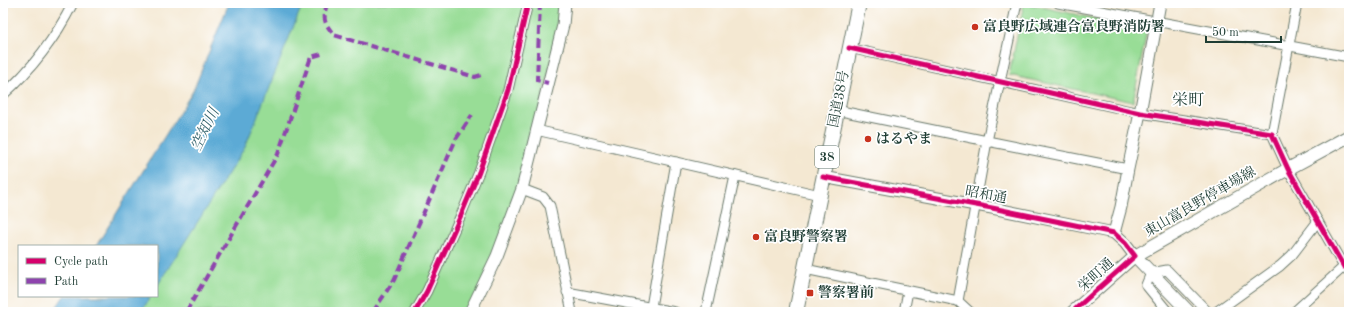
<svg xmlns="http://www.w3.org/2000/svg" width="1352" height="315" font-family="'Old Standard TT','Noto Serif JP',serif">
	<rect width="100%" height="100%" fill="#fff"/>
	<filter id="ink" filterUnits="userSpaceOnUse"><feTurbulence type="fractalNoise" baseFrequency=".025" numOctaves="2"/><feDisplacementMap in="SourceGraphic" scale="8" xChannelSelector="R" yChannelSelector="G"/><feConvolveMatrix kernelMatrix="1 2 1 2 8 2 1 2 1" color-interpolation-filters="sRGB"/></filter>
	<filter id="wash" filterUnits="userSpaceOnUse"><feTurbulence type="fractalNoise" baseFrequency=".012" numOctaves="4" result="noise"/><feDisplacementMap in="SourceGraphic" scale="16" xChannelSelector="R" yChannelSelector="G"/><feGaussianBlur stdDeviation="0.9" result="paint"/><feColorMatrix in="noise" values="0 0 0 0 0 0 0 0 0 0 0 0 0 0 0 0 0 1.4 0 .05"/><feComposite in="paint" operator="in"/></filter>
	<g filter="url(#wash)">
		<rect width="100%" height="100%" fill="#f4e8d2"/>
		<g fill="#98dd96" stroke="#5c8d65">
			<path d="M297,3H565L522,189L470,312H135L145,296H157V277Z"/>
			<path d="M1024,3L1147,30L1133,102L1009,75Z"/>
		</g>
		<g fill="#5baad5" stroke="#3d7484">
			<path d="M229,3H303L245,147L157,286V246H96L193,91Z"/>
			<path d="M64,296H151L141,312H53Z"/>
		</g>
	</g>
	<g filter="url(#ink)">
		<g fill="none" stroke-linecap="round" stroke-linejoin="round">
			<defs>
				<g id="minor">
					<path d="M1058,3L1349,57"/>
					<path d="M849,48L1140,113L1272,134L1288,169L1344,267"/>
					<path d="M3,95C32,69 56,37 73,3"/>
					<path d="M836,110L987,141L1128,169"/>
					<path d="M536,130L820,195"/>
					<path d="M1272,134L1297,3"/>
					<path d="M522,189L543,197L550,206L572,312"/>
					<path d="M805,269L958,301L970,312"/>
					<path d="M567,292L675,312"/>
					<path d="M958,301L987,141L1017,3"/>
					<path d="M651,307L676,162"/>
					<path d="M415,312L427,291L461,215L479,172L508,90L528,3"/>
					<path d="M706,312L735,176"/>
					<path d="M904,312L908,291"/>
					<path d="M1168,312L1146,285L1151,273L1167,270L1208,312"/>
					<path d="M1216,312L1280,266L1292,255L1318,221"/>
					<path d="M1294,312L1349,262"/>
				</g>
				<g id="tertiary">
					<path d="M823,177L992,208L1114,233L1125,243L1135,256L1072,312"/>
					<path d="M1114,233L1121,207L1128,169L1140,113L1160,3"/>
					<path d="M470,312L497,256L522,189L563,25L565,3"/>
				</g>
				<path id="secondary" d="M1189,312L1135,256L1288,169L1349,136"/>
				<path id="trunk" d="M796,312L859,3"/>
			</defs>
			<use href="#minor" stroke="#6a796b" stroke-width="11"/>
			<use href="#tertiary" stroke="#6a796b" stroke-width="13"/>
			<use href="#secondary" stroke="#6a796b" stroke-width="14"/>
			<use href="#trunk" stroke="#6a796b" stroke-width="16"/>
			<use href="#minor" stroke="#fff" stroke-width="9"/>
			<use href="#tertiary" stroke="#fff" stroke-width="11"/>
			<use href="#secondary" stroke="#fff" stroke-width="12"/>
			<use href="#trunk" stroke="#fff" stroke-width="14"/>
			<g stroke="#8e44ad" stroke-width="4" stroke-dasharray="8 4" stroke-linecap="butt">
				<path d="M327,3C323,20 323,21 334,35L475,77L484,74"/>
				<path d="M540,3L537,80L548,83"/>
				<path d="M186,312L278,154L311,57L322,54"/>
				<path d="M373,312L394,280L456,139L472,115"/>
			</g>
			<defs>
				<g id="cycleway">
					<path d="M849,48L1140,113L1272,134L1288,169L1344,267"/>
					<path d="M823,177L992,208L1114,233L1125,243L1135,256L1072,312"/>
					<path d="M415,312L427,291L461,215L479,172L508,90L528,3"/>
				</g>
			</defs>
			<use href="#cycleway" stroke="#fff" stroke-width="8"/>
			<use href="#cycleway" stroke="#d6006c" stroke-width="5"/>
		</g>
	</g>
	<g fill="#c8321e" stroke="#fff" stroke-width="1.5">
		<circle cx="975" cy="27" r="4"/>
		<circle cx="868" cy="139" r="4"/>
		<circle cx="756" cy="237" r="4"/>
		<rect x="806" y="289" width="8" height="8" rx="2"/>
	</g>
	<g text-anchor="middle" dominant-baseline="central" stroke-width="3.5" stroke-linejoin="round" paint-order="stroke">
		<rect fill="#fff" stroke="#627771" stroke-width="1" x="815" y="146" width="24" height="22" rx="3"/>
		<g font-size="13" font-weight="bold" fill="#1f3d34">
			<text x="827" y="157">38</text>
		</g>
		<g font-size="14" font-weight="bold" fill="#1f3d34" stroke="#fff" text-anchor="start">
			<text x="983" y="27">富良野広域連合富良野消防署</text>
			<text x="876" y="139">はるやま</text>
			<text x="764" y="237">富良野警察署</text>
			<text x="818" y="293">警察署前</text>
		</g>
		<g font-size="14" fill="#1f3d34" stroke="#fff">
			<text transform="translate(839 99) rotate(-79)">国道38号</text>
			<text transform="translate(986 195) rotate(10)">昭和通</text>
			<text transform="translate(1200 202) rotate(-30)">東山富良野停車場線</text>
			<text transform="translate(1096 275) rotate(-42)">栄町通</text>
		</g>
		<g font-size="15" font-style="italic" fill="#34636c" stroke="#fff">
			<text transform="translate(206 130) rotate(-64)">空知川</text>
		</g>
		<g font-size="16" fill="#1f3d34" stroke="#fff">
			<text x="1188" y="101">栄町</text>
		</g>
	</g>
	<rect width="1352" height="315" fill="none" stroke="#fff" stroke-width="16"/>
	<rect x="18" y="245" width="140" height="52" fill="#ffffff" stroke="#a5b1ae"/>
	<rect x="26" y="258" width="20" height="6" fill="#d6006c" stroke="#a5b1ae"/>
	<text x="54" y="265" font-size="12" fill="#1f3d34">Cycle path</text>
	<rect x="26" y="278" width="20" height="6" fill="#8e44ad" stroke="#a5b1ae"/>
	<text x="54" y="285" font-size="12" fill="#1f3d34">Path</text>
	<path d="M1206 36v6h75v-6" fill="none" stroke="#1f3d34" stroke-width="2"/>
	<text x="1212" y="36" font-size="12" fill="#1f3d34" stroke="#ffffff" stroke-width="3" paint-order="stroke">50 m</text>
</svg>
